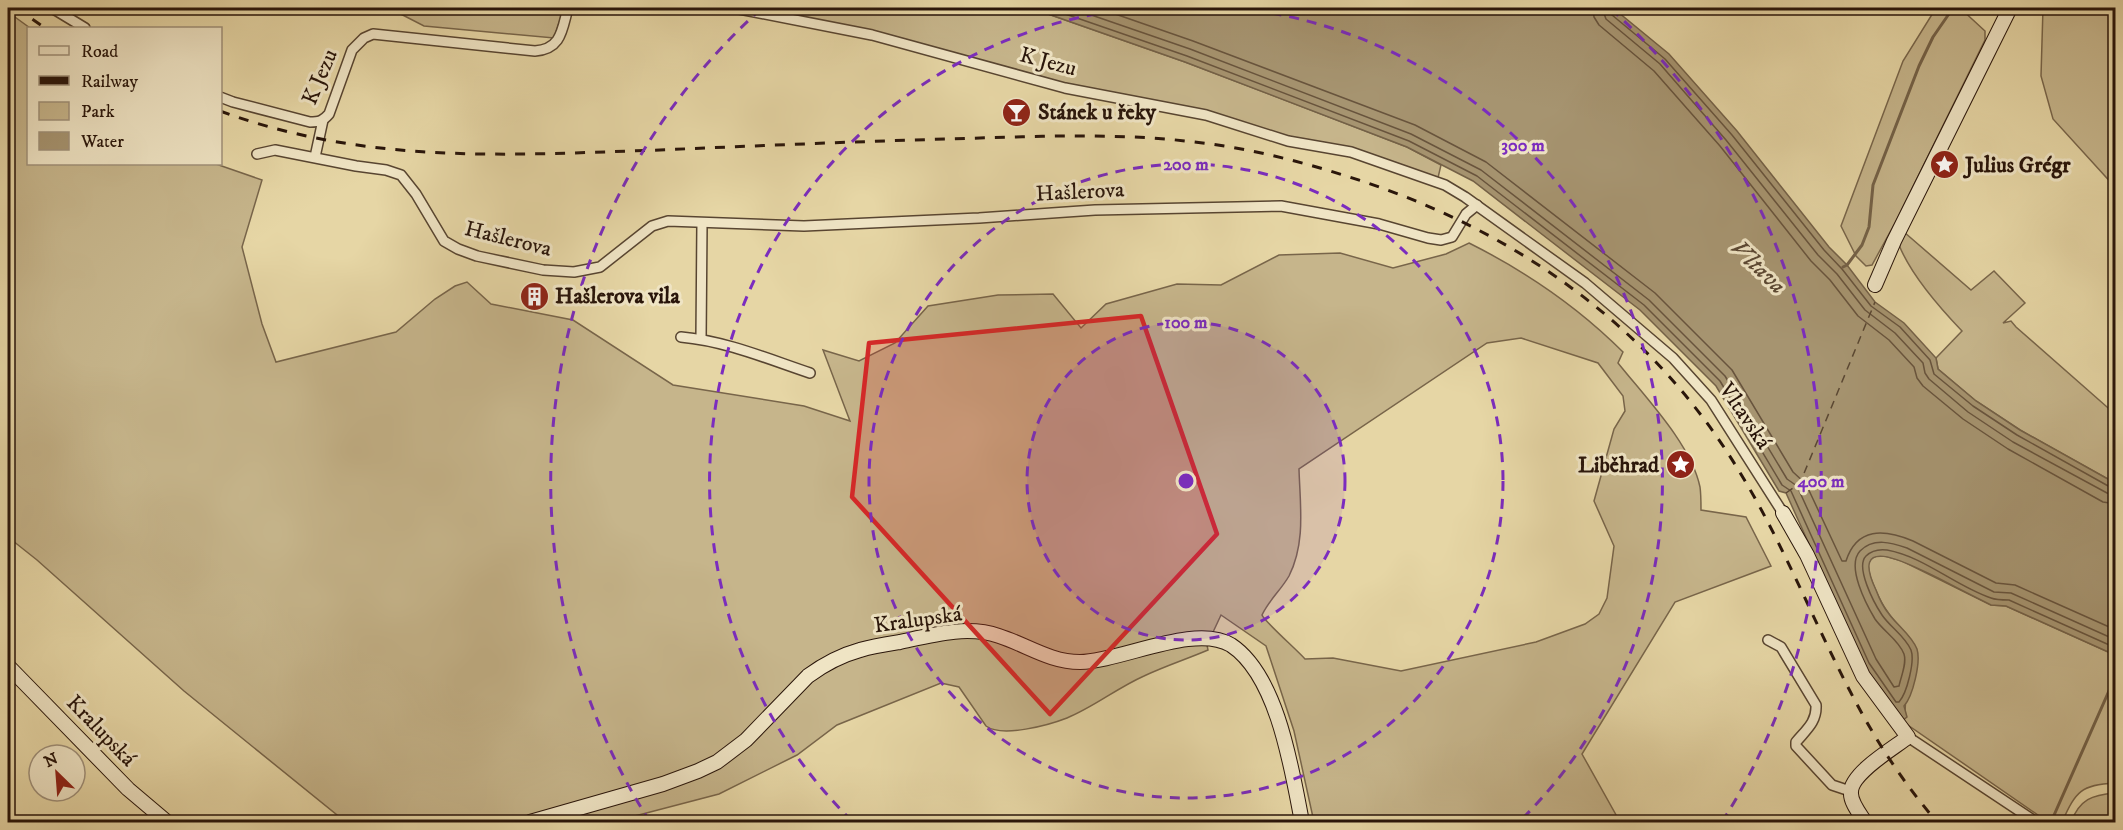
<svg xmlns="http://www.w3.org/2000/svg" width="2123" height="830" font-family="'IM FELL DW Pica',serif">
	<rect width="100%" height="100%" fill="#e6d6a5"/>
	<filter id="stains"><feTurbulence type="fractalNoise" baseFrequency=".00333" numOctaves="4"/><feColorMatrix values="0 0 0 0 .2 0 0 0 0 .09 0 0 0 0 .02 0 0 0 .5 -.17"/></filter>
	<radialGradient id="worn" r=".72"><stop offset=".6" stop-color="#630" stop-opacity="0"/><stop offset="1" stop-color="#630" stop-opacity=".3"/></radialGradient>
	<g fill="#c6b58b" stroke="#78654a" stroke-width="1.5" fill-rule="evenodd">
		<path d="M389,8H419L423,13L430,8H564L554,38L424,26Z"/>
		<path d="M734,8H1031L1185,62L1407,147L1441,165L1437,182L1351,152L1288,141L1206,115Z"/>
		<path d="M1936,8H1960L1985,31V40L1895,223L1872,265L1866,266L1856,256L1841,226L1903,61Z"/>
		<path d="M2043,8H2115V187L2053,119L2041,76Z"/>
		<path d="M8,12L30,28H28V164H216L262,180L242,247L262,324L276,362L396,332L435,299L455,286L467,282L491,304L573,320L673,385L804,406L850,421L823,350L859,361L895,343L928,306L998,295L1053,294L1081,328L1106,304L1177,284L1221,285L1279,255L1340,253L1393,268L1446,254L1469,243C1525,271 1579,308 1623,352L1618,363C1645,397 1691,444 1700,487C1701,494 1701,502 1701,510L1746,517L1771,566L1675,602L1582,754L1620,822H1314L1294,731L1266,646L1221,615L1207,645L1208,650C1187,659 1165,666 1144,676C1117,688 1094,707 1067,718C1049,725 1002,738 986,726L959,687L941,683L837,725L797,755L719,794L612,822H339L337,815L184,691L37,560L8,537ZM1521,338L1598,363L1623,396L1625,411L1614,429L1594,501L1614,546L1607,598L1599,614L1585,624L1536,642L1401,671L1333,658L1305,659C1297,650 1264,621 1262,615C1269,600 1281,590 1289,576C1306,542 1300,505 1299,469L1487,343Z"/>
		<path d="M1904,232L1971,290L1994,271L2025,303L2003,323L2011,321L2016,327L2115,414V483L2020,430L1976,401L1938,369L1936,358L1962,331C1939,307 1911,275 1899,245Z"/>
		<path d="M1881,555L1902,561L1991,605L2006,606L2115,655V783C2081,785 2076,791 2062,822H2048L1902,721L1905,712L1909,637C1902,629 1893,621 1887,611C1881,603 1865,571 1869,562C1871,557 1876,556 1881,555Z"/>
		<path d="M2115,793V822H2071C2080,799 2092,795 2115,793Z"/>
	</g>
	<path fill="#a69470" stroke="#746147" stroke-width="1.5" d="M1031,8H1613L1669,54L1737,131L1829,247L1847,265L1875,302L1904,323L1936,358L1938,369L1976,401L2020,430L2115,483V655L2006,606L1991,605C1973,596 1955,587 1938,578C1915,567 1847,529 1876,590C1879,598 1883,607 1889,614C1897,625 1912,636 1917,649C1921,662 1913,696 1904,706L1907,717L1902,721L1864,666L1786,493L1779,491L1716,386L1640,310L1473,181L1407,147L1185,62Z"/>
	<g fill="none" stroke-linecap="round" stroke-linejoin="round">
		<g stroke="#68543d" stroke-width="1.5">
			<path d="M1048,8L1187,56L1409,141L1477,176L1644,305L1720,381L1782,485L1791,491L1869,663L1896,702H1899C1907,693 1915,661 1911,650C1905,636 1890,627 1882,615C1874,603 1855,567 1866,556C1872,550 1879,549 1887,550C1925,557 1955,586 1991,598C1996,600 2003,600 2009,600L2116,648"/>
			<path d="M1071,8L1190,49L1411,134L1481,170L1649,300L1725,376L1787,479L1797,486L1876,659L1894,687L1899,686C1901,676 1907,664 1904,654C1899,640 1883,631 1875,619C1866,604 1846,566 1860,551C1874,537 1892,543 1907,548L1994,592L2011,593L2116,640"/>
			<path d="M1098,8L1193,41L1415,125L1486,162L1655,293L1732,370L1793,472L1806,484L1842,561H1846C1857,527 1884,529 1913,541L1996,583L2015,585L2116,630"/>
			<path d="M1593,8L1594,17L1599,25L1654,71L1720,146L1811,261L1830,280L1858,316L1889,340L1914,367L1917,378L1923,386L1963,419L2008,449L2103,502L2116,504"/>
			<path d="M1602,8L1606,19L1660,64L1726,140L1818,255L1837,274L1865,310L1895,333L1923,363L1925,373L1929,379L1968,412L2013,442L2107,493L2116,495"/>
			<path d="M1610,8L1612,15L1665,59L1732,135L1824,250L1842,269L1871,306L1900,327L1930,360L1934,374L1973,406L2017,435L2110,487L2116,488"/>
		</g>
		<g stroke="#746147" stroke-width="3">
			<path d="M1843,267L1847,265L1862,245L1869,227L1873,185L1919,66L1933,37L1953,8"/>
			<path d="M2051,822L2116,675"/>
		</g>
		<path stroke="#5b4833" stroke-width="1.5" stroke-dasharray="8 6" stroke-linecap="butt" d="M1786,493L1800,483L1875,302"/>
		<defs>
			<g id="street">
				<path d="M52,8L85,28"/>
				<path d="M734,8L872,35L1065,88L1206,115L1288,141L1351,152L1445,185L1465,197L1585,283L1673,358L1711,400L1783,513"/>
				<path d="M220,97L233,102L310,122C319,122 323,121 329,114L352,50L364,38L373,34L535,51C562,49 562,29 568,8"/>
				<path d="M257,154L275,150L356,166L386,170L401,175L416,194L444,241L458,249L477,256L543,270L574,272L600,267L652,226L668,221L804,226L979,218L1095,210L1281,206L1379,224L1428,238L1441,240L1452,237L1466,214L1477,205"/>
				<path d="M315,157L323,120"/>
				<path d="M681,337C726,341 768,359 810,373"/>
				<path d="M701,339L702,223"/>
				<path d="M1768,640L1781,647L1816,705C1817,722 1806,730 1796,742V746L1832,785L1850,791"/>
				<path d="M1908,737L2036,822"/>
			</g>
			<g id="secondary">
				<path d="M1875,285L1894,241L2010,8"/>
				<path d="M1783,513L1807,555L1863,676L1908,737C1894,748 1851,773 1851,792C1850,802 1860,814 1865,822"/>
				<path d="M8,666L128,789L167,822"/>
				<path d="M530,822L663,784L698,771L717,762L746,740L808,676C823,665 842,655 860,650C873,646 887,644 900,642C932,635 967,625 999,636C1027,645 1050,662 1080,662C1122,661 1195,623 1231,645C1278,676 1292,771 1302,822"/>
			</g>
		</defs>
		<use href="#street" stroke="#584531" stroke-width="12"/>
		<use href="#secondary" stroke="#29150a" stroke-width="16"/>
		<use href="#street" stroke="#efe4c4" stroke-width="9"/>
		<use href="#secondary" stroke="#efe4c4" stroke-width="14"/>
		<g stroke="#29150a" stroke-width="3" stroke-dasharray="10 10" stroke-linecap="butt">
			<path d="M16,8L45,28"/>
			<path d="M220,111C368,165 506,155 660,150C792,144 925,139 1058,136C1100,136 1143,136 1185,141C1239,146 1292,159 1343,175C1506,225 1646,320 1736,466C1784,543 1816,629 1859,708C1881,749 1907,787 1937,822"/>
		</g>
	</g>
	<path fill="#d62828" fill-opacity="0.2" stroke="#d62828" stroke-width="4.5" stroke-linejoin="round" d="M1141,316L1217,534L1050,714L852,497L869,343Z"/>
	<circle cx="1186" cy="481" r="159" fill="#7b2cbf" fill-opacity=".12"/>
	<g fill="none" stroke="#7b2cbf" stroke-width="3" stroke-dasharray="10 8">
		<circle cx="1186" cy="481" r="159"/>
		<circle cx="1186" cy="481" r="317"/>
		<path d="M852 821A476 476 0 0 1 1136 8M1236 8A476 476 0 0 1 1520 821"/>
		<path d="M650 822A635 635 0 0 1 761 9M1611 9A635 635 0 0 1 1722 822"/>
	</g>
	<defs>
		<symbol id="bar-disc" viewBox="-11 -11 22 22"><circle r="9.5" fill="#8f2418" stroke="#efe4c4"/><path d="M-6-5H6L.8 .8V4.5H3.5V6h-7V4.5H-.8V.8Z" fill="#fff"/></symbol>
		<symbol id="sight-disc" viewBox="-11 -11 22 22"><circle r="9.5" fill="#8f2418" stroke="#efe4c4"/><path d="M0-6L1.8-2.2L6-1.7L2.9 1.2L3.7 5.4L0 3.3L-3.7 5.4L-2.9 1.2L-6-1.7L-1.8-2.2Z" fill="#fff"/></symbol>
		<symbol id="building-disc" viewBox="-11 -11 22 22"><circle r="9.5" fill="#8f2418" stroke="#efe4c4"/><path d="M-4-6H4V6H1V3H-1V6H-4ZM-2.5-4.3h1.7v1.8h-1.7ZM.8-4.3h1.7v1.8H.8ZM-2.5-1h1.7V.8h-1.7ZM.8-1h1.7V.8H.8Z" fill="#fff"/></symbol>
	</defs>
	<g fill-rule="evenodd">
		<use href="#bar-disc" x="1000" y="96" width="33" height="33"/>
		<use href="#sight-disc" x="1928" y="148" width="33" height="33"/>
		<use href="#building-disc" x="518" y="280" width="33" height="33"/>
		<use href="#sight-disc" x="1664" y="448" width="33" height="33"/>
	</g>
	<g text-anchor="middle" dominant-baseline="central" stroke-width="6" stroke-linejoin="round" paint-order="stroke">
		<g font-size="22" fill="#29150a" stroke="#efe4c4">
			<text transform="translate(1048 62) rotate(15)">K Jezu</text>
			<text transform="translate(320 77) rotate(-67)">K Jezu</text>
			<text transform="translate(1080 192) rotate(-3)">Hašlerova</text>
			<text transform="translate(508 239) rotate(14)">Hašlerova</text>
			<text transform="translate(1745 416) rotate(56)">Vltavská</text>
			<text transform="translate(918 620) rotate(-8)">Kralupská</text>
			<text transform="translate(101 731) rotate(46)">Kralupská</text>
		</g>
		<g font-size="22" font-weight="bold" fill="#29150a" stroke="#efe4c4" text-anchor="start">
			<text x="1038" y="112">Stánek u řeky</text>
			<text x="1965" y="165">Julius Grégr</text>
			<text x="555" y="296">Hašlerova vila</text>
			<text x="1659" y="465" text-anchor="end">Liběhrad</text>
		</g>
		<g font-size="24" font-style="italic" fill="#5b4833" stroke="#efe4c4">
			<text transform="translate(1758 267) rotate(44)">Vltava</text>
		</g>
	</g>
	<circle cx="1186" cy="481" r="9" fill="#7b2cbf" stroke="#efe4c4" stroke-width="3"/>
	<g font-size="18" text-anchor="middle" font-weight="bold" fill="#7b2cbf" stroke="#efe4c4" stroke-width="6" stroke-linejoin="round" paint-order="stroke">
		<text x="1523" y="151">300 m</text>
		<text x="1186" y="170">200 m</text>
		<text x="1186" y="328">100 m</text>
		<text x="1821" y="487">400 m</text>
	</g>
	<rect width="2123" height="830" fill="none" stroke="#e6d6a5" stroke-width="30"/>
	<rect x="9" y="9" width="2105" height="812" fill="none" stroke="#29150a" stroke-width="3"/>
	<rect x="15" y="15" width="2093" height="800" fill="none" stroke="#29150a" stroke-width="1.5"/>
	<rect x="27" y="27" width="195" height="138" fill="#efe4c4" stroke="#a0917a" stroke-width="1.5"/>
	<rect x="39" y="46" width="30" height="9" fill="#efe4c4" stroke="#a0917a" stroke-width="1.5"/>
	<text x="81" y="57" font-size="18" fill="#29150a">Road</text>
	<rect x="39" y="76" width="30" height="9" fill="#29150a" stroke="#a0917a" stroke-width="1.5"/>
	<text x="81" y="87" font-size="18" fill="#29150a">Railway</text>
	<rect x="39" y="102" width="30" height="18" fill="#c6b58b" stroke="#a0917a" stroke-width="1.5"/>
	<text x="81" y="117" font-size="18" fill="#29150a">Park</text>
	<rect x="39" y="132" width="30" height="18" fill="#a69470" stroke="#a0917a" stroke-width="1.5"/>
	<text x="81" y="147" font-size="18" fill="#29150a">Water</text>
	<g transform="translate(57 773) rotate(335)"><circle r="28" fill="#efe4c4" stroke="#a0917a" stroke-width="1.5"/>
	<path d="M0-4.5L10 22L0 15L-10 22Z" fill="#8f2418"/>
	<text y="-9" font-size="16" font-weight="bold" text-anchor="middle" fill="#29150a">N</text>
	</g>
	<rect width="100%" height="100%" filter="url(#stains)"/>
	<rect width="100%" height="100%" fill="url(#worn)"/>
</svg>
